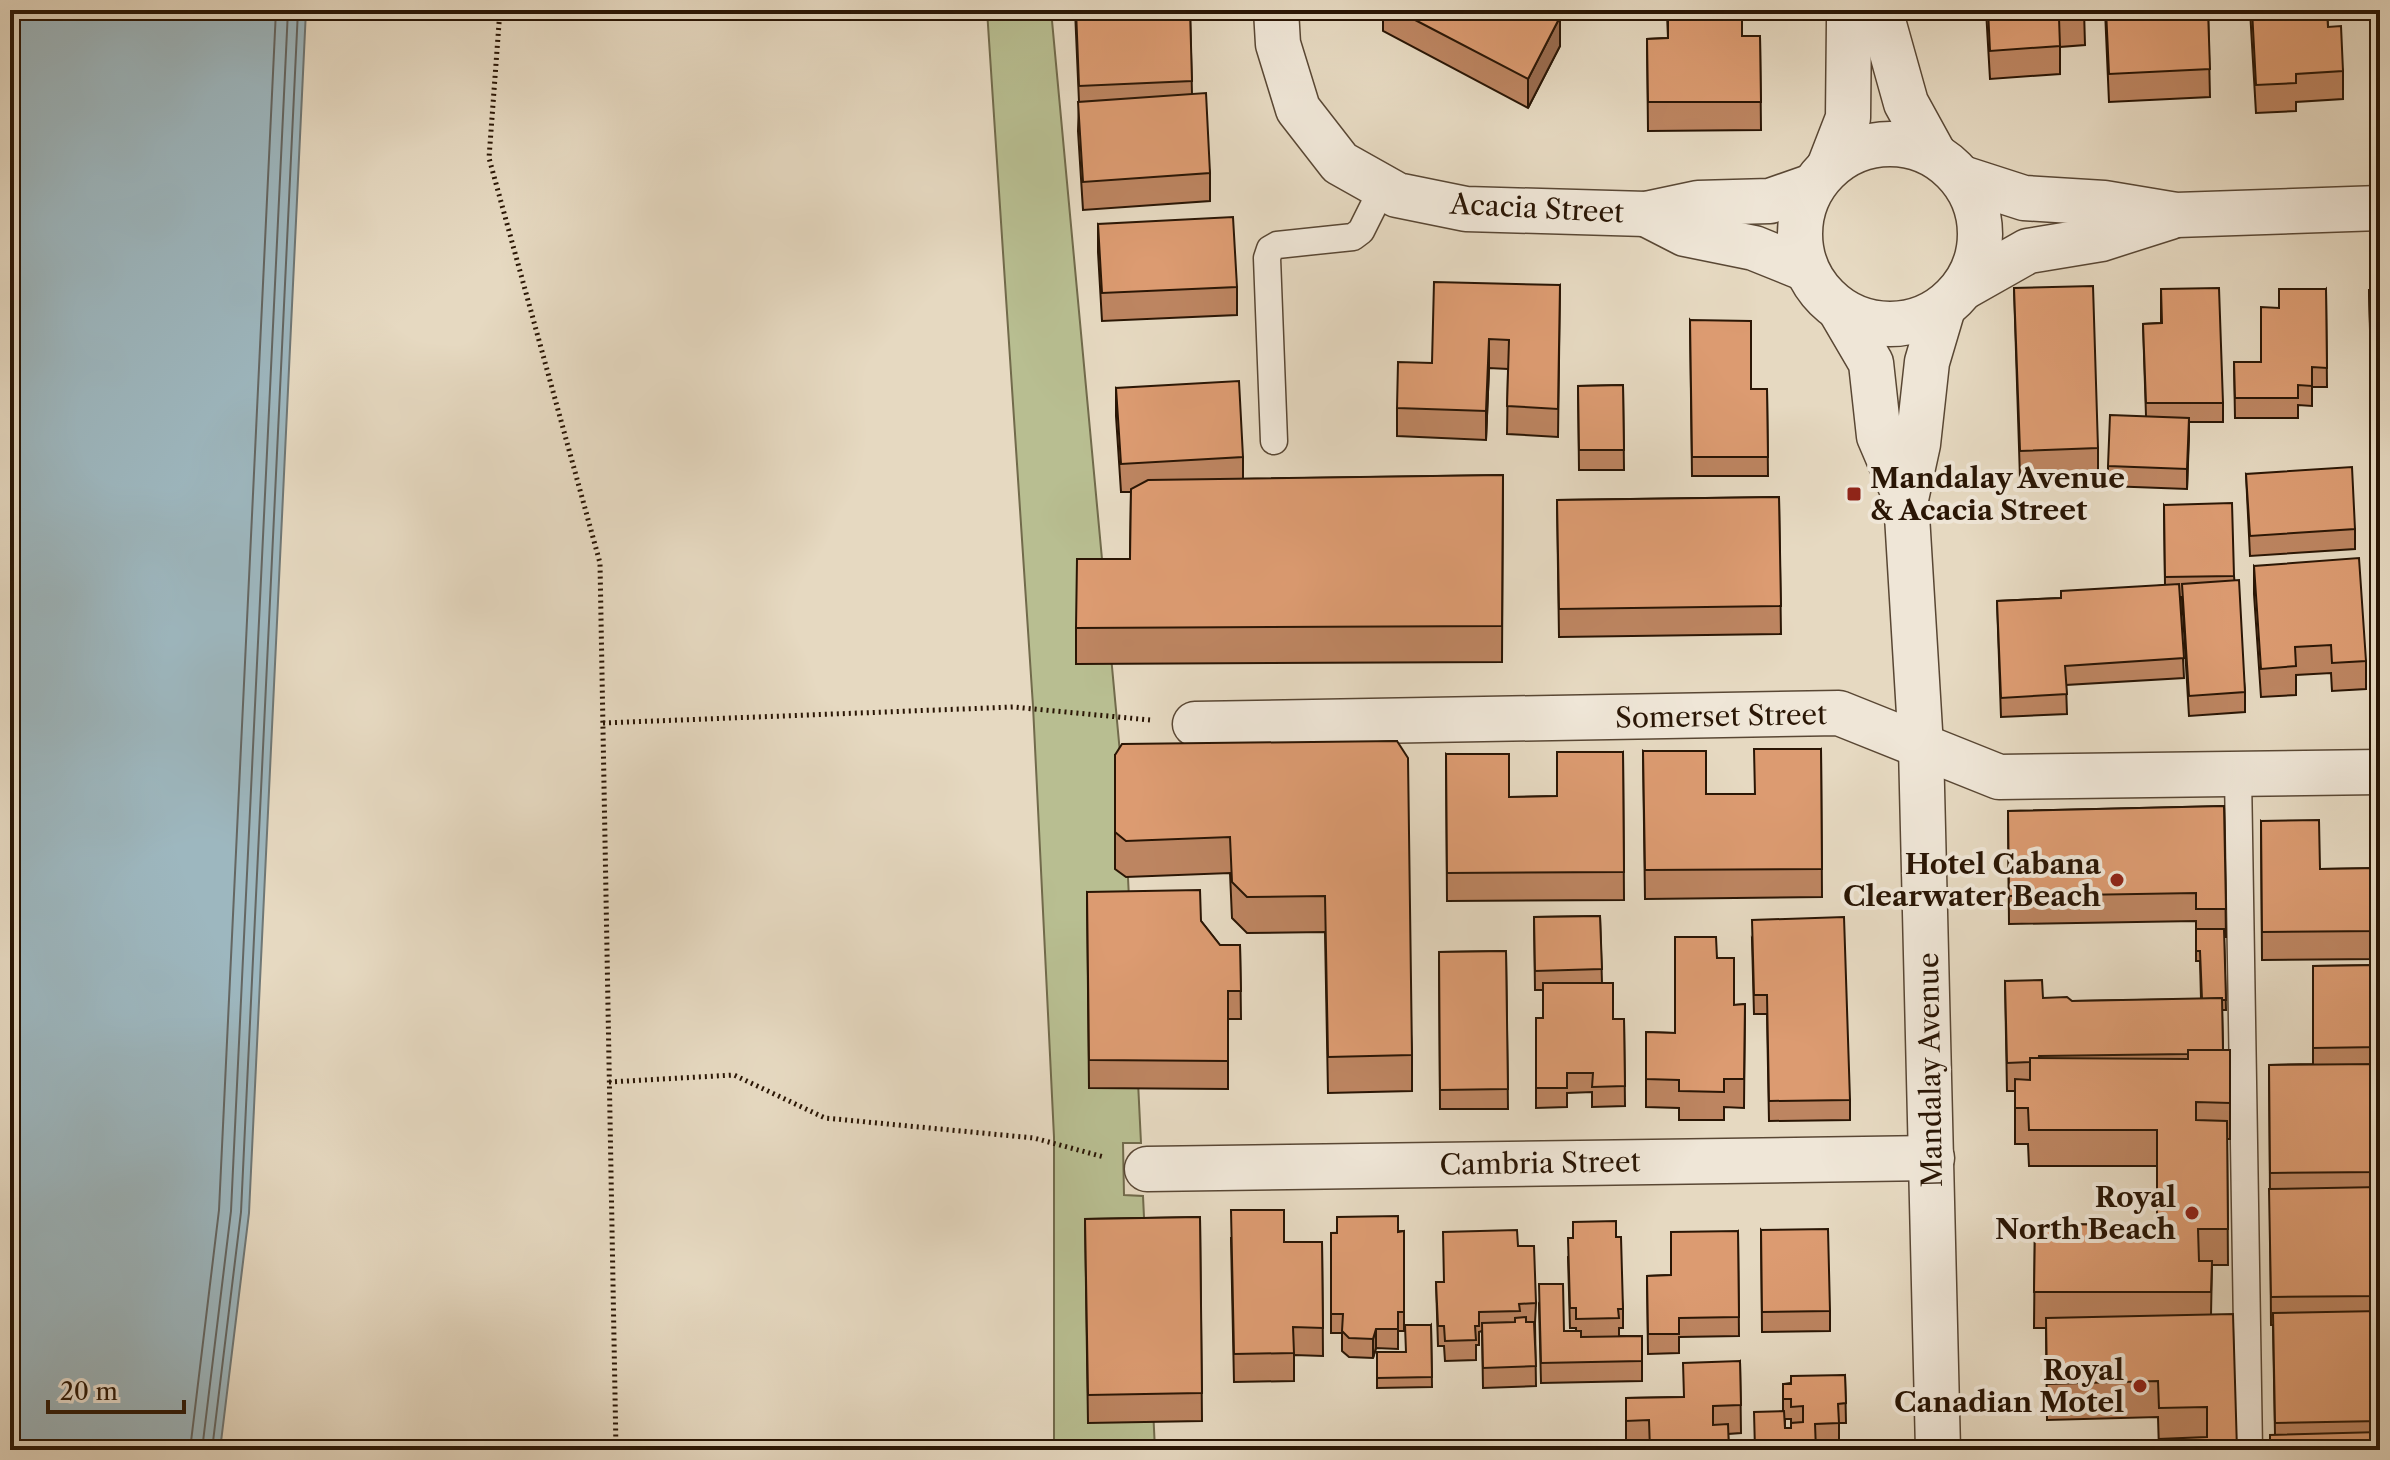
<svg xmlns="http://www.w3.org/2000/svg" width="2390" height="1460" font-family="'Libre Caslon Text',serif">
	<rect width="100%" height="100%" fill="#e6d9c1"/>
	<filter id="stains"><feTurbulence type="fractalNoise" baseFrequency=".0025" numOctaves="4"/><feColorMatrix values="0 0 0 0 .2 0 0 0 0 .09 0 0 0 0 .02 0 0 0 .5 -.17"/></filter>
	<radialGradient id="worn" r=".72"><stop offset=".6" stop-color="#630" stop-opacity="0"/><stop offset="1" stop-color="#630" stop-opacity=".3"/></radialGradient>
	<path fill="#b8be91" stroke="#716a4b" stroke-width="2" d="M987,10H1051L1124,796L1141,1143H1123L1124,1195L1143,1196L1155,1450H1054V1137L1033,706Z"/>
	<path fill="#9db7bf" stroke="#6f7775" stroke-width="2" d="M10,10H306L249,1213L220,1450H10Z"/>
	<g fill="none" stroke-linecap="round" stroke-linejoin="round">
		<g stroke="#646662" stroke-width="2">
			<path d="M190,1450L219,1210L276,10"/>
			<path d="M202,1450L231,1211L288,10"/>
			<path d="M212,1450L241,1212L298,10"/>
		</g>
		<defs>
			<g id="service">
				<path d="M1274,441L1267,258L1270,249L1277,245L1353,237L1361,231L1383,187"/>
				<path d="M2238,775L2249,1450"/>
			</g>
			<g id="minor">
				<path d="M1276,10L1278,44L1298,109L1340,163L1397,195L1466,209L1646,214L1698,203L1770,201L1813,186"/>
				<path d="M1962,178L2024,198L2104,203L2176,215L2380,208"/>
				<path d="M1646,214L1685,234L1754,248L1806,269"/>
				<path d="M1966,286L2028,251L2101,239L2170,217"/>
				<path d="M1195,724L1839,713L1999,777L2380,772"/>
				<path d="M1147,1169L1932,1158"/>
			</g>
			<g id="tertiary">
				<path d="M1880,10L1906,103L1934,154"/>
				<circle cx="1890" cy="234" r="90"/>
				<path d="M1829,167L1848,118L1849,22L1852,10"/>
				<path d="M1840,310L1871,363L1879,436L1906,499"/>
				<path d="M1938,1450L1921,747L1906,499L1918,444L1927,362L1943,308"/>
			</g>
		</defs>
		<use href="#service" stroke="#594734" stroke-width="29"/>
		<use href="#minor" stroke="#594734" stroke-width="47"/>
		<use href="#tertiary" stroke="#594734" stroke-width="47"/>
		<g stroke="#2a1605" stroke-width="5" stroke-dasharray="2 4" stroke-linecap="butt">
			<path d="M500,10L489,158L600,563L616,1450"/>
			<path d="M603,723L1013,707L1150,720"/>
			<path d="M609,1082L734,1075L825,1118L1034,1138L1104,1157"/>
		</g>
		<use href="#service" stroke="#efe6d7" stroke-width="26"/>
		<use href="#minor" stroke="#efe6d7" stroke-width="44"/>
		<use href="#tertiary" stroke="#efe6d7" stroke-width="44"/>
	</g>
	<g fill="#bd8561" stroke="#2a1605" stroke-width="2" fill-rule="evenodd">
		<path d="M1075,10H1190L1192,94L1210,173V201L1083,210L1078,131L1079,102Z"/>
		<path d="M1383,10H1547L1560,46L1528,108L1383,31Z"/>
		<path d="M1629,10H1742V36H1760L1761,130L1648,131L1647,39L1668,38L1667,14L1629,15Z"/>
		<path d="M1986,10H2084L2085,45L2060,47V74L1990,79Z"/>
		<path d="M2105,10H2208L2210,97L2109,102Z"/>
		<path d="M2250,10H2327L2328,27L2343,71V99L2296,102V111L2256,113Z"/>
		<path d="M1098,224L1237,287V315L1102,321L1098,252Z"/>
		<path d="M1560,285L1558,437L1507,434L1508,369L1489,368L1486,440L1397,436V408Z"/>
		<path d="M2014,288L2098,448V477L2020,479Z"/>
		<path d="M2161,289L2223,403V422H2189L2187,489L2108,486V466L2146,416L2143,324L2161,323Z"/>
		<path d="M2326,289L2327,387H2312V406L2298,405V418H2235L2234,362H2261Z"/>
		<path d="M2369,290H2380V410H2372Z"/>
		<path d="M1690,320L1751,389H1767L1768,476H1692Z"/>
		<path d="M1623,385L1624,470H1579L1578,386Z"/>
		<path d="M1116,388L1243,457V479L1503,475L1502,662L1076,664V628L1130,559L1131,492H1121L1116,416Z"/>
		<path d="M2246,474L2355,529V549L2250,556Z"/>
		<path d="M1779,497L1781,634L1559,637L1557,500Z"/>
		<path d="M2164,505L2234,576L2245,692V712L2189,716L2182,597H2180L2184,678L2066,685L2067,714L2001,717L1997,601L2061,598L2165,585Z"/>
		<path d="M2254,566L2366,661V689L2332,691L2331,673L2296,675V695L2261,697L2254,594Z"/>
		<path d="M1397,741L1412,1055V1091L1328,1093L1325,932L1247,933L1232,918L1230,873L1126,877L1115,869V755Z"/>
		<path d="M1821,749L1822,897L1645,899L1643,751L1706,794H1754Z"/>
		<path d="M1623,752L1624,900L1447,901L1446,754L1509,797L1557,796Z"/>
		<path d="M2224,806L2226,937H2224L2226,1010H2222L2223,1050H2230V1139H2227L2228,1265H2212L2211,1315L2237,1450H2159L2158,1417L2047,1420L2046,1328H2034L2035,1224L2157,1225V1166H2029L2028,1144H2015V1091H2007L2005,981L2043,998L2072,1001L2201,999L2200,961H2196V921L2009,924L2008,811Z"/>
		<path d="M2261,821L2320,869L2380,868V959L2262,960Z"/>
		<path d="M1087,892L1201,921L1220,945H1240L1241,1019H1228V1089L1089,1088Z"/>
		<path d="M1600,916L1602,983L1613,1019H1624L1625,1106L1592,1107V1092L1567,1093V1107L1536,1108V1018H1543V990H1535L1534,917Z"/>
		<path d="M1752,939L1850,1100V1120L1769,1121L1767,1014H1754Z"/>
		<path d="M1506,951L1508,1109H1440L1439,952Z"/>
		<path d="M1717,958L1734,1005L1745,1004L1744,1108L1724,1107V1120H1679V1108L1646,1107V1032L1675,1033Z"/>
		<path d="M2380,965V1450L2275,1435L2273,1325H2271L2269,1065L2313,1064V966Z"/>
		<path d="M1200,1217L1202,1421L1088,1423L1085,1219Z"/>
		<path d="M1761,1230L1830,1311V1331L1762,1332Z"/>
		<path d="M1404,1231V1331H1398V1349L1376,1348L1373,1358L1349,1357L1342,1351V1333H1331V1233Z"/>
		<path d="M1738,1231L1739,1336L1679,1337V1353L1648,1354L1647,1276L1671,1275Z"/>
		<path d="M1616,1237L1623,1309V1328H1619V1336H1642V1381L1541,1383L1539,1304L1564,1331H1576V1328H1570L1568,1257Z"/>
		<path d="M1231,1238L1284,1242H1322L1323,1356L1294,1355V1381L1234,1382Z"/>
		<path d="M1518,1246L1536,1303L1535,1323L1536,1386L1483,1388L1482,1331L1479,1332V1345H1476V1360L1445,1361L1444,1346H1438L1436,1282H1444Z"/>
		<path d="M1431,1325L1432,1387L1377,1388V1352H1406Z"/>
		<path d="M1740,1361L1741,1433L1728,1434L1729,1450H1649V1448L1626,1450V1398L1684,1397Z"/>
		<path d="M1845,1375L1846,1423H1839V1443H1815L1755,1450L1783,1411V1384ZM1785,1419H1791V1428H1785Z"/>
	</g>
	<g fill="#9a6c4f" stroke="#2a1605" stroke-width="2">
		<path d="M1560,17V46L1528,108V79Z"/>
		<path d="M1489,339V368L1486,440V411Z"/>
		<path d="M2189,418V437L2187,489V469Z"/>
		<path d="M1376,1329V1348L1373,1358V1339Z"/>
	</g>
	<g fill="#dc9b71" stroke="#2a1605" stroke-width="2">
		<path d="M1076,10H1190L1192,81L1079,86Z"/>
		<path d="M1396,10H1547L1560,17L1528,79Z"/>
		<path d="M1668,10H1742V36H1760L1761,102H1648L1647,39L1668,38Z"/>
		<path d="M1988,10H2084L2085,17L2059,18L2060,46L1990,51Z"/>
		<path d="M2106,10H2208L2210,69L2109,74Z"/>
		<path d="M2252,10H2327L2328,27L2341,26L2343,71L2296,74V83L2256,85Z"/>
		<path d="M1206,93L1210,173L1083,182L1078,102Z"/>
		<path d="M1233,217L1237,287L1102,293L1098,224Z"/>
		<path d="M1434,282L1560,285L1558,409L1507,406L1509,340L1489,339L1486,411L1397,408L1398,362L1432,363Z"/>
		<path d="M2093,286L2098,448L2020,451L2014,288Z"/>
		<path d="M2219,288L2223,403H2146L2143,324L2162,323L2161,289Z"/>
		<path d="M2279,289H2326L2327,368L2312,367V386L2298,385V398H2235L2234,362H2261V307L2279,308Z"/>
		<path d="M2369,290H2380V390H2372Z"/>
		<path d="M1690,320L1751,321V389H1767L1768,457H1692Z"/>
		<path d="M1239,381L1243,457L1121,464L1116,388Z"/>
		<path d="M1623,385L1624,450H1579L1578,386Z"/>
		<path d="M2110,415L2189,418L2187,469L2108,466Z"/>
		<path d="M2379,456H2380V577Z"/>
		<path d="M2352,467L2355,529L2250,536L2246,474Z"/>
		<path d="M1503,475L1502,626L1076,628L1077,559H1130L1131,489L1148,480Z"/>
		<path d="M1779,497L1781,606L1559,609L1557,500Z"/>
		<path d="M2232,503L2234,576L2165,577L2164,505Z"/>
		<path d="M2359,558L2366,661L2332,663L2331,645L2295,647L2296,666L2261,669L2254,566Z"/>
		<path d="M2239,580L2245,692L2189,696L2182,584Z"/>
		<path d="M2179,584L2184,658L2065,666L2067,694L2001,698L1997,601L2061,598V591Z"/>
		<path d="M1397,741L1408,758L1412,1055L1328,1057L1325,896L1247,897L1232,882L1230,837L1126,841L1115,832V755L1122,744Z"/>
		<path d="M1754,749H1821L1822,869L1645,870L1643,751H1706V794H1755Z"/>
		<path d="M1557,752H1623L1624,872L1447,873L1446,754H1509V797L1557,796Z"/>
		<path d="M2224,806L2226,909H2196V893L2009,896L2008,811Z"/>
		<path d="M2319,820L2320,869L2380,868V931L2262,932L2261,821Z"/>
		<path d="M1200,890L1201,921L1220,945H1240L1241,991H1228V1061L1089,1060L1087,892Z"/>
		<path d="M1600,916L1602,969L1535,971L1534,917Z"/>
		<path d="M1844,917L1850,1100L1769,1101L1767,995H1754L1752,920Z"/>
		<path d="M2196,929H2224L2226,1000H2222V998L2202,999L2200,951H2196Z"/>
		<path d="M1675,937H1716L1717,958H1734V1005L1745,1004L1744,1079H1724V1092L1679,1091V1080L1646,1079V1032L1675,1033Z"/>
		<path d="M1506,951L1508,1089L1440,1090L1439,952Z"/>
		<path d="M2380,965V1047L2313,1048V966Z"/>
		<path d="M2042,980L2043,998L2067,997L2072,1001L2222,998L2223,1050H2188V1054L2039,1056V1058H2030V1062L2007,1063L2005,981Z"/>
		<path d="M1543,983H1613V1019H1624L1625,1086L1592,1087L1593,1073H1567V1088H1536V1018H1543Z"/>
		<path d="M2188,1050H2230V1103L2196,1102V1120L2227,1121L2228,1229H2198L2199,1261H2212L2211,1292H2034L2035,1224L2157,1225V1130H2029L2028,1108H2015V1079L2030,1080V1058L2188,1059Z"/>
		<path d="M2380,1064V1172L2270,1173L2269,1065Z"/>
		<path d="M2380,1187V1296L2271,1297L2269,1189Z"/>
		<path d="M1231,1210H1284V1242H1322L1323,1328L1293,1327L1294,1353L1234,1354Z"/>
		<path d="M1398,1216V1232L1404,1231V1312H1398V1329H1376L1373,1339L1349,1338L1342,1331L1343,1314H1331V1233H1337V1217Z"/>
		<path d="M1200,1217L1202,1393L1088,1395L1085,1219Z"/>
		<path d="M1616,1221V1237H1621L1623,1309H1618L1619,1318L1576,1319V1308H1570L1568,1238H1573V1222Z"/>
		<path d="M1828,1229L1830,1311L1762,1312L1761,1230Z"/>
		<path d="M1517,1230L1518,1246H1534L1536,1303L1519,1304L1520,1311L1479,1312V1326H1475L1476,1340L1445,1341L1444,1326H1438L1436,1282H1444L1443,1232Z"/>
		<path d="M1738,1231L1739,1317L1679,1318V1334H1648L1647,1276L1671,1275V1232Z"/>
		<path d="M1539,1284H1563L1564,1331H1581V1337L1642,1336V1361L1541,1363Z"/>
		<path d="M2380,1311V1421L2275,1423L2273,1313Z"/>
		<path d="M2233,1314L2237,1450H2159V1439L2207,1437V1407L2159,1408L2158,1381L2047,1384L2046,1318Z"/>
		<path d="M1526,1317V1322H1534L1536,1366L1483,1368L1482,1323L1515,1322V1318Z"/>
		<path d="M1405,1325H1431L1432,1377L1377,1378V1352H1406Z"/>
		<path d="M1740,1361L1741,1405L1713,1406V1425L1728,1424L1729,1450H1650L1649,1420L1626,1421V1398L1684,1397L1683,1363Z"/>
		<path d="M1845,1375L1846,1403L1838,1404L1839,1423L1815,1424L1816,1450H1755L1754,1412L1784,1411L1785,1428H1791V1423L1803,1422V1406L1791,1407V1399H1783V1384H1791V1376Z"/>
		<path d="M2380,1432V1450H2270V1435Z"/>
	</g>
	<g fill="#8f2418" stroke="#efe6d7" stroke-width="3">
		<rect x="1846" y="486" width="16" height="16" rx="4"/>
		<circle cx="2117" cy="880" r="8"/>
		<circle cx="2192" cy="1213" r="8"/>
		<circle cx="2140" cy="1386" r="8"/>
	</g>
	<g text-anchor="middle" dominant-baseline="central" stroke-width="8" stroke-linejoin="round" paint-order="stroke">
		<g font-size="28" fill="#2a1605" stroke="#efe6d7">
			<text transform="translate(1537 208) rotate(3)">Acacia Street</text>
			<text transform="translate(1721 716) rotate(-1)">Somerset Street</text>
			<text transform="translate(1930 1070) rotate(-91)">Mandalay Avenue</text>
			<text transform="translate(1540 1163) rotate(-1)">Cambria Street</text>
		</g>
		<g font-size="28" font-weight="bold" fill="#2a1605" stroke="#efe6d7" text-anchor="end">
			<text x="1870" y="478" text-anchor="start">Mandalay Avenue<tspan x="1870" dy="32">&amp; Acacia Street</tspan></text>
			<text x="2101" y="864">Hotel Cabana<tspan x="2101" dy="32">Clearwater Beach</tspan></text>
			<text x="2176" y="1197">Royal<tspan x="2176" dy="32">North Beach</tspan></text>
			<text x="2124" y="1370">Royal<tspan x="2124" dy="32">Canadian Motel</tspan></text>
		</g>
	</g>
	<rect width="2390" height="1460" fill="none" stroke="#e6d9c1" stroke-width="40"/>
	<rect x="12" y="12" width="2366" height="1436" fill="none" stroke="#2a1605" stroke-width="4"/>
	<rect x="20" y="20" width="2350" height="1420" fill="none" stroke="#2a1605" stroke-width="2"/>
	<path d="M48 1400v12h136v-12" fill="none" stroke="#2a1605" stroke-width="4"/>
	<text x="60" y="1400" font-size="24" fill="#2a1605" stroke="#efe6d7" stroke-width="6" paint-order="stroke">20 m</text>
	<rect width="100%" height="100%" filter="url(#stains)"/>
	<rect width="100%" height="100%" fill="url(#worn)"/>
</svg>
